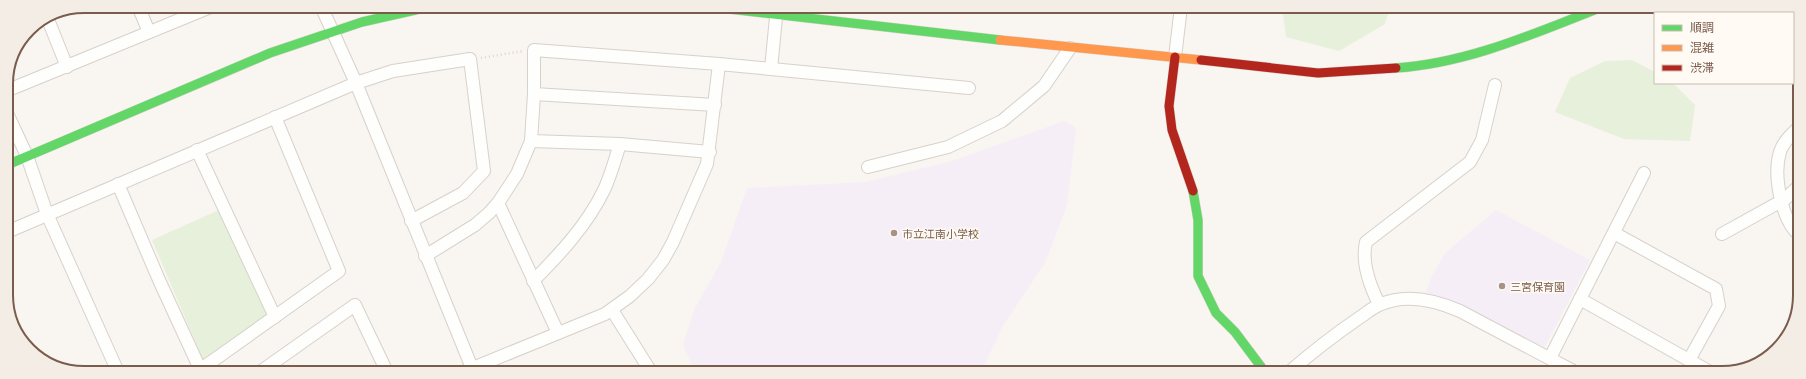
<svg xmlns="http://www.w3.org/2000/svg" width="1806" height="379" font-family="Commissioner,'Noto Sans JP',sans-serif">
	<rect width="100%" height="100%" fill="#f9f5f0"/>
	<g fill="#f6eef6">
		<path d="M1064,121L1076,128L1067,205L1046,261L1003,326L981,372H695L683,345L694,310L721,262L747,188L865,182L952,161Z"/>
		<path d="M1496,210L1590,260L1543,350L1425,295L1431,278L1445,253Z"/>
	</g>
	<g fill="#e7f0db">
		<path d="M1288,7H1390L1385,24L1339,51L1286,37L1283,14Z"/>
		<path d="M1632,60L1655,72V83H1673L1695,105L1690,141L1624,139L1555,112L1570,78L1605,61Z"/>
		<path d="M219,210L267,314L203,360L152,240Z"/>
	</g>
	<g fill="none" stroke-linecap="round" stroke-linejoin="round">
		<defs>
			<g id="street">
				<path d="M138,6L149,32"/>
				<path d="M321,6L356,83L472,368"/>
				<path d="M47,17L67,67"/>
				<path d="M1175,57L1181,7"/>
				<path d="M771,69L777,7"/>
				<path d="M6,91L213,6"/>
				<path d="M534,94L715,105"/>
				<path d="M6,111L27,156L47,214L118,372"/>
				<path d="M1798,128C1791,135 1783,142 1780,152C1773,175 1781,219 1799,235"/>
				<path d="M531,141L620,144L710,152"/>
				<path d="M197,150L275,317"/>
				<path d="M868,167L948,147L1002,121L1044,86L1070,48"/>
				<path d="M118,184L159,280L200,369"/>
				<path d="M498,203L558,333"/>
				<path d="M7,232L356,83L393,71L470,59L484,171L463,193L411,221"/>
				<path d="M1614,233L1716,289L1719,306L1689,360"/>
				<path d="M1722,234L1785,199L1799,186"/>
				<path d="M425,256L475,225L489,213L498,203L517,174L531,141L534,94V50L719,64L969,88"/>
				<path d="M533,281C560,254 587,225 604,190C611,175 615,159 620,144"/>
				<path d="M1580,299L1712,373"/>
				<path d="M1379,304C1370,286 1361,263 1366,242L1470,162L1482,140L1495,85"/>
				<path d="M612,310L651,372"/>
				<path d="M1550,358L1644,173"/>
				<path d="M197,372L339,271L275,117"/>
				<path d="M260,372L355,305L387,372"/>
				<path d="M463,372L605,314L630,296L648,279L663,260L673,242L707,164L719,64"/>
				<path d="M1288,373C1311,353 1334,335 1359,318C1365,314 1372,308 1379,305C1405,293 1435,300 1460,311L1577,373"/>
			</g>
			<g id="fast">
				<path d="M712,7L1000,40"/>
				<path d="M1396,68C1469,63 1535,33 1602,7"/>
				<path d="M7,165L270,53L362,22L433,6"/>
				<path d="M1193,191L1198,220V276L1216,313L1235,332L1265,372"/>
			</g>
			<path id="slow" d="M1000,40L1201,60"/>
			<g id="jam">
				<path d="M1175,57L1169,106L1172,130L1193,191"/>
				<path d="M1201,60L1318,73L1396,68"/>
			</g>
		</defs>
		<use href="#street" stroke="#d7d1cb" stroke-width="14"/>
		<use href="#fast" stroke="#d9d2cb" stroke-width="10"/>
		<use href="#slow" stroke="#d9d2cb" stroke-width="10"/>
		<use href="#jam" stroke="#d9d2cb" stroke-width="10"/>
		<path stroke="#dcd5d0" stroke-width="2.5" stroke-dasharray="1 3" stroke-linecap="butt" d="M481,58L523,51"/>
		<use href="#street" stroke="#fefefd" stroke-width="12"/>
		<use href="#fast" stroke="#63d668" stroke-width="9"/>
		<use href="#slow" stroke="#ff974d" stroke-width="9"/>
		<use href="#jam" stroke="#b3261e" stroke-width="9"/>
	</g>
	<g fill="#a69286" stroke="#fffaf3" stroke-width="1.5">
		<circle cx="894" cy="233" r="4"/>
		<circle cx="1502" cy="286" r="4"/>
	</g>
	<g text-anchor="middle" dominant-baseline="central" stroke-width="3" stroke-linejoin="round" paint-order="stroke">
		<g font-size="11" fill="#7a5c4d" stroke="#fffaf3" text-anchor="start">
			<text x="902" y="233">市立江南小学校</text>
			<text x="1510" y="286">三宮保育園</text>
		</g>
	</g>
	<path d="M0 0H1806V379H0ZM84 13H1722A71 71 0 0 1 1793 84V295A71 71 0 0 1 1722 366H84A71 71 0 0 1 13 295V84A71 71 0 0 1 84 13Z" fill="#f4ede6" fill-rule="evenodd"/>
	<path fill="none" stroke="#7a5c4d" stroke-width="2" d="M84 13H1722A71 71 0 0 1 1793 84V295A71 71 0 0 1 1722 366H84A71 71 0 0 1 13 295V84A71 71 0 0 1 84 13Z"/>
	<rect x="1654" y="12" width="140" height="72" fill="#fffaf3" stroke="#cabbb1"/>
	<rect x="1662" y="25" width="20" height="6" fill="#63d668" stroke="#cabbb1"/>
	<text x="1690" y="32" font-size="12" fill="#7a5c4d">順調</text>
	<rect x="1662" y="45" width="20" height="6" fill="#ff974d" stroke="#cabbb1"/>
	<text x="1690" y="52" font-size="12" fill="#7a5c4d">混雑</text>
	<rect x="1662" y="65" width="20" height="6" fill="#b3261e" stroke="#cabbb1"/>
	<text x="1690" y="72" font-size="12" fill="#7a5c4d">渋滞</text>
</svg>
